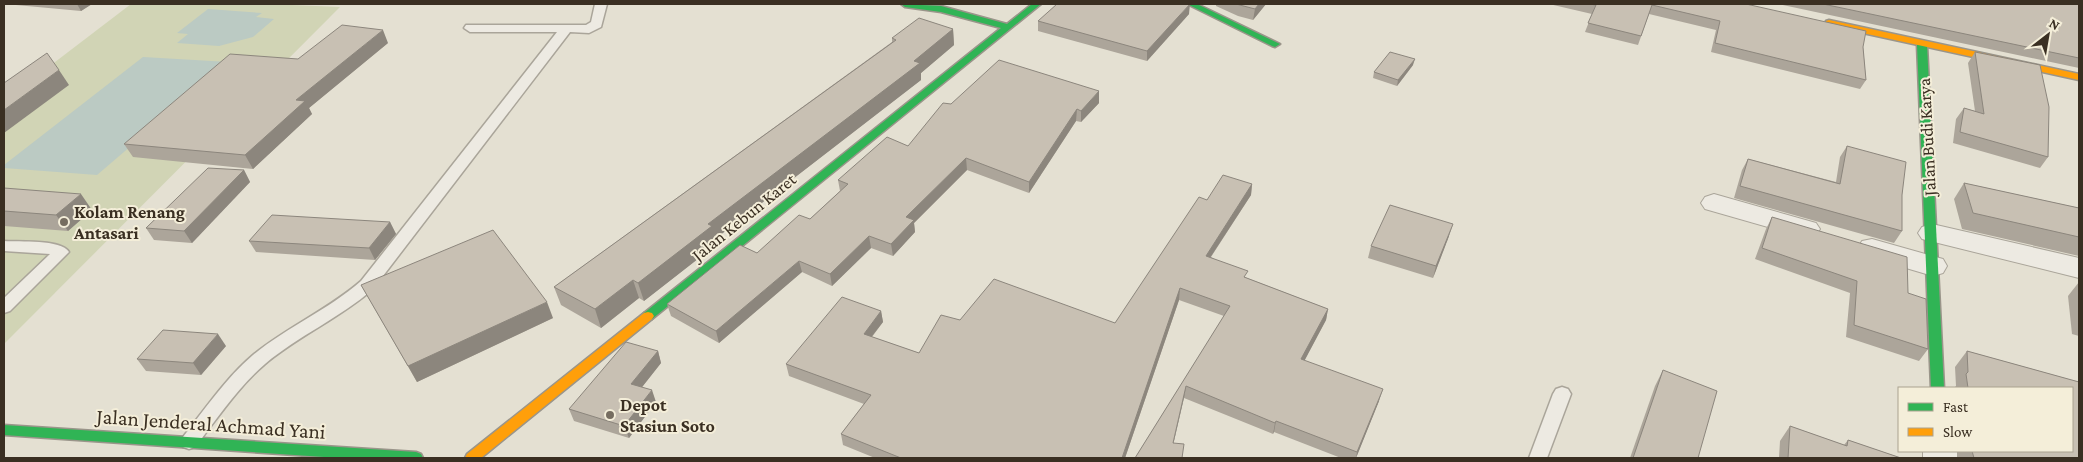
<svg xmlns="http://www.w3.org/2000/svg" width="2083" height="462" font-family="'Crimson Pro',serif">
	<rect width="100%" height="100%" fill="#e4e0d2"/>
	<path fill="#d1d4b5" d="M131,4H268L340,7L4,344V101Z"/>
	<g fill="#bbcac3">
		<path d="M208,9L262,13L256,17L274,19L253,37L219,46L177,43L188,34L177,33Z"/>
		<path d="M143,57L229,62L97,175L4,168V165Z"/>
	</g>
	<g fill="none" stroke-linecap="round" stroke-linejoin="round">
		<defs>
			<g id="lane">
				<path d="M595,4H607L601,27L589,33L570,32L373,289C340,318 298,336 265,364C238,387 217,419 195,447L189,449L183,447L180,442L183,437C205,409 226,378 253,355C287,327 328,310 361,281L557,32H470L464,28L466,25H586L591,22Z"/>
				<path d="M4,241C19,242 61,239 69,252L10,311L4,313V298L50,254L4,251Z"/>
				<path d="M1562,387L1568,389L1571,394L1547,458H1529L1553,394L1556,389Z"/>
			</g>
			<g id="street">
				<path d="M1714,194L1816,223L1820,229L1816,235L1806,238L1705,209L1701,203L1705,197Z"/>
				<path d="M1932,224L2079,258V278L1922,239L1918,233L1922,227Z"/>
				<path d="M1872,239L1943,259L1947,266L1943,273L1933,276L1862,255L1858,248L1862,241Z"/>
				<rect x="1923" y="451" width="34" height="7"/>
			</g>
			<g id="fast">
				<path d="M901,4L941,6L1007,24L1032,4H1041L652,319H644L642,316L644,313L1001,28L941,12L905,7Z"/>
				<path d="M1187,4H1197L1280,44L1275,47L1272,46Z"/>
				<path d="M1922,42L1927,45L1944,388H1931L1917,45Z"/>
				<path d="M4,425L416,452L421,454L423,458H339L4,435Z"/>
			</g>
			<g id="slow">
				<path d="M1829,20L2079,74V80L1826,25V21Z"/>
				<path d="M648,312L652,313L654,316L652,319L481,458H465L467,454L644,313Z"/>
			</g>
		</defs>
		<use href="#lane" stroke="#aaa59a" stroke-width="3"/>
		<use href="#street" stroke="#aaa59a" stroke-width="2"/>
		<use href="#fast" stroke="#9a958a" stroke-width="3"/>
		<use href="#slow" stroke="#9a958a" stroke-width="3"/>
		<use href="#lane" fill="#edeae2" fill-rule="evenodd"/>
		<use href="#street" fill="#edeae2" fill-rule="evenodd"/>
		<use href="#fast" fill="#30b455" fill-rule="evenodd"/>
		<use href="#slow" fill="#ff9f0a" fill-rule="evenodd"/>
	</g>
	<g fill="#aca59a">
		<path d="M5,4H92L81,11Z"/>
		<path d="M1216,4H1266L1253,20L1238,16L1216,6Z"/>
		<path d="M1549,4H1746L1863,47L1866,80L1860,89L1711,52L1716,30L1649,14L1638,45L1585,32L1592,14Z"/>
		<path d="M1778,4H2079V68Z"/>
		<path d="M1189,14L1147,61L1038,31V21Z"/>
		<path d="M953,29L954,45L921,73V80L715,239L717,244L644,301L639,298L601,328L561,305L554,287L892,42V38Z"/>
		<path d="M388,43L309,108L312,114L253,169L133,157L124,144L298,59Z"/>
		<path d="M1975,52L2048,157L2040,168L1953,143L1956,119L1964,108L1975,111L1968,63Z"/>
		<path d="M1413,65L1397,86L1373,78L1374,72Z"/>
		<path d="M1099,103L1081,122L1076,121L1029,193L967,170L914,223L915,232L893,256L871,248L832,286L802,272L719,343L671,316L667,304L757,253L810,219L840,191L838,180L908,146L951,104Z"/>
		<path d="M1847,146L1902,195V231L1894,243L1734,198L1742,170L1748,159L1836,182L1840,157Z"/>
		<path d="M244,170L250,182L192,243L154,240L146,228Z"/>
		<path d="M1964,183L2079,208V256L1962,229L1954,199Z"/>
		<path d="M1252,184L1251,195L1211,257L1247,278L1328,309L1326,320L1304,361L1379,401L1356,458H1341L1274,432L1273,434L1184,398L1135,458L1224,316L1179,300L1125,458H875L843,445L841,434L864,404L789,376L786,364L881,311L883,322L872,337L919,353L960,320L1115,323L1207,200Z"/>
		<path d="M4,188L92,210L68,231L4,226Z"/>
		<path d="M1772,217L1908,293L1928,349L1919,361L1846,337L1850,293L1755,259L1766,229Z"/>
		<path d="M390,222L396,234L375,260L256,252L249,241Z"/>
		<path d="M1449,236L1433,278L1368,258L1371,246Z"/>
		<path d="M2079,282V336L2072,334L2068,296Z"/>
		<path d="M361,285L553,318L417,382Z"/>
		<path d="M226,346L201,375L146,371L137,359Z"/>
		<path d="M658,351L661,363L642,387L656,402L629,438L574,421L569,409Z"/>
		<path d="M1967,351L2079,382V458H1958V451H2072V388H1954L1956,386L1955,367Z"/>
		<path d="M1663,370L1698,458H1630L1655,386Z"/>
		<path d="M1790,426L1844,445L1848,440L1901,458H1779L1780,441Z"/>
	</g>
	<g fill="#8c867d">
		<path d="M77,4H92L81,11Z"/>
		<path d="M1190,4L1189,14L1147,61V51Z"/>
		<path d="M1259,4H1266L1253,20L1255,9Z"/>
		<path d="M953,29L954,45L921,73V80L715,239L717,244L644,301L638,283L708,224Z"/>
		<path d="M383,30L388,43L309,108L312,114L253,169L245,155L296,100Z"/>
		<path d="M1415,59L1413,65L1397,86L1398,80Z"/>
		<path d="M59,70L69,85L4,133V110Z"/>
		<path d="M1099,91V103L1081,122V111Z"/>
		<path d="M1077,109L1076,121L1029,193V182Z"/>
		<path d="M966,158L967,170L914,223L915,232L893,256L891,244L906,217Z"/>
		<path d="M244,170L250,182L192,243L184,231Z"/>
		<path d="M1252,184L1251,195L1204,267L1206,256Z"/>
		<path d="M81,194L92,210L68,231L56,215Z"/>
		<path d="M390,222L396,234L375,260L369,248Z"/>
		<path d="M1453,224L1449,236L1433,278L1436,266Z"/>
		<path d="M869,236L871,248L832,286L830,274Z"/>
		<path d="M799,261L802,272L719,343L716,331Z"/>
		<path d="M633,280L639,298L601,328L595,309Z"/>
		<path d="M1180,288L1179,300L1125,458H1122Z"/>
		<path d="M547,302L553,318L417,382L408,366Z"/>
		<path d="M1328,309L1326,320L1299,371L1301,359Z"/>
		<path d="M881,311L883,322L865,345L864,334Z"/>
		<path d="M218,334L226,346L201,375L193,363Z"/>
		<path d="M658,351L661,363L635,396L631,384Z"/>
		<path d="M1186,386L1184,398L1171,454L1173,443Z"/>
		<path d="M1383,389L1379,401L1356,458L1357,452Z"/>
		<path d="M652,390L656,402L629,438L624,426Z"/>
		<path d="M1276,421L1274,432L1273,434L1275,423Z"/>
	</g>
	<g fill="#c8c0b3" stroke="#8c867d">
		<path d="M1057,4H1190L1147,51L1038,21Z"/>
		<path d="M1236,4H1259L1255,9Z"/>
		<path d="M1589,4H1746L1866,31L1863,47L1866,80L1715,43L1720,21L1652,5L1641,36L1588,23L1596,5Z"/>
		<path d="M1823,4H2079V58Z"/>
		<path d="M919,18L953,29L914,61L920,63L708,224L712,226L638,283L633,280L595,309L554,287L896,40L892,38Z"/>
		<path d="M342,25L383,30L296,100L305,101L245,155L124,144L230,54L298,59Z"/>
		<path d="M1390,52L1415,59L1398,80L1374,72Z"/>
		<path d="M1975,52L2040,65L2049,107L2048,157L1960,132L1964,108L1984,114Z"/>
		<path d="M47,53L59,70L4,110V83Z"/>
		<path d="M999,60L1099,91L1081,111L1077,109L1029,182L966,158L906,217L914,220L891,244L869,236L830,274L799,261L716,331L667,304L740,245L757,253L799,215L810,219L848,184L838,180L887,137L908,146L943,103L951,104Z"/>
		<path d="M1847,146L1906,162L1902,195V231L1740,186L1748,159L1840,184Z"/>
		<path d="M208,168L244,170L184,231L146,228Z"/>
		<path d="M1223,175L1252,184L1206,256L1248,271L1244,277L1328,309L1301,359L1383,389L1357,452L1276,421L1275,423L1186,386L1173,443L1184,444L1182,458H1135L1230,306L1180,288L1122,458H901L841,434L871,395L786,364L842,297L881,311L864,334L919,353L941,315L960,320L994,279L1115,323L1199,197L1207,200Z"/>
		<path d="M1964,183L2079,208V237L1973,213Z"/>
		<path d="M4,188L81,194L56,215L4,211Z"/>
		<path d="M1390,205L1453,224L1436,266L1371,246Z"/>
		<path d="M272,215L390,222L369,248L249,241Z"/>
		<path d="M1772,217L1907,257L1908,293L1926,299L1928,349L1854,325L1857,281L1762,248Z"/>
		<path d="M493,230L547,302L408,366L361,285Z"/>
		<path d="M163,330L218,334L193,363L137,359Z"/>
		<path d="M626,342L658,351L631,384L652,390L624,426L569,409Z"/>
		<path d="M1967,351L2079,382V458H1974L1972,451H2072V388H1968L1966,374L1968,372Z"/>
		<path d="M1663,370L1717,391L1698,458H1633Z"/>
		<path d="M1790,426L1847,446L1848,440L1901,458H1788Z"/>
	</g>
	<g fill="#766d60" stroke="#f4eed9" stroke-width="2">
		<circle cx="64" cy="222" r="5"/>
		<circle cx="610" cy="415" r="5"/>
	</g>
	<g text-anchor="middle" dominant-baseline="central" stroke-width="4" stroke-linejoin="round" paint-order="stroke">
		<g font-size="18" fill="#3a2f22" stroke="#f4eed9">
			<text transform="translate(1927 137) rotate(-93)">Jalan Budi Karya</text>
			<text transform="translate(744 217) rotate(-39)">Jalan Kebun Karet</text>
		</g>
		<g font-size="18" font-weight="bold" fill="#3a2f22" stroke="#f4eed9" text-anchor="start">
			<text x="74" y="212">Kolam Renang<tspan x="74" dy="21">Antasari</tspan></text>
			<text x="620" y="405">Depot<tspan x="620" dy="21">Stasiun Soto</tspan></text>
		</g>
		<g font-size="21" fill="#3a2f22" stroke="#f4eed9">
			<text transform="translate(211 424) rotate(4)">Jalan Jenderal Achmad Yani</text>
		</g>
	</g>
	<rect width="2083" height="462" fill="none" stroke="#3a2f22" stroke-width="10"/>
	<rect x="1898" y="387" width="175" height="65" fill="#f4eed9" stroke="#aaa290"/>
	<rect x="1908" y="403" width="25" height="8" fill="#30b455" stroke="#aaa290"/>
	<text x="1943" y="412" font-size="15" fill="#3a2f22">Fast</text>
	<rect x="1908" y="428" width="25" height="8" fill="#ff9f0a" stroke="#aaa290"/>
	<text x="1943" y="437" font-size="15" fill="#3a2f22">Slow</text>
	<g transform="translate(2048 35) rotate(31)" stroke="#f4eed9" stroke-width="4" paint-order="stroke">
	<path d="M0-4L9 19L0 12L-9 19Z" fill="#3a2f22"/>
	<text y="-8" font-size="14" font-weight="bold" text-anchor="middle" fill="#3a2f22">N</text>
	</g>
</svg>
